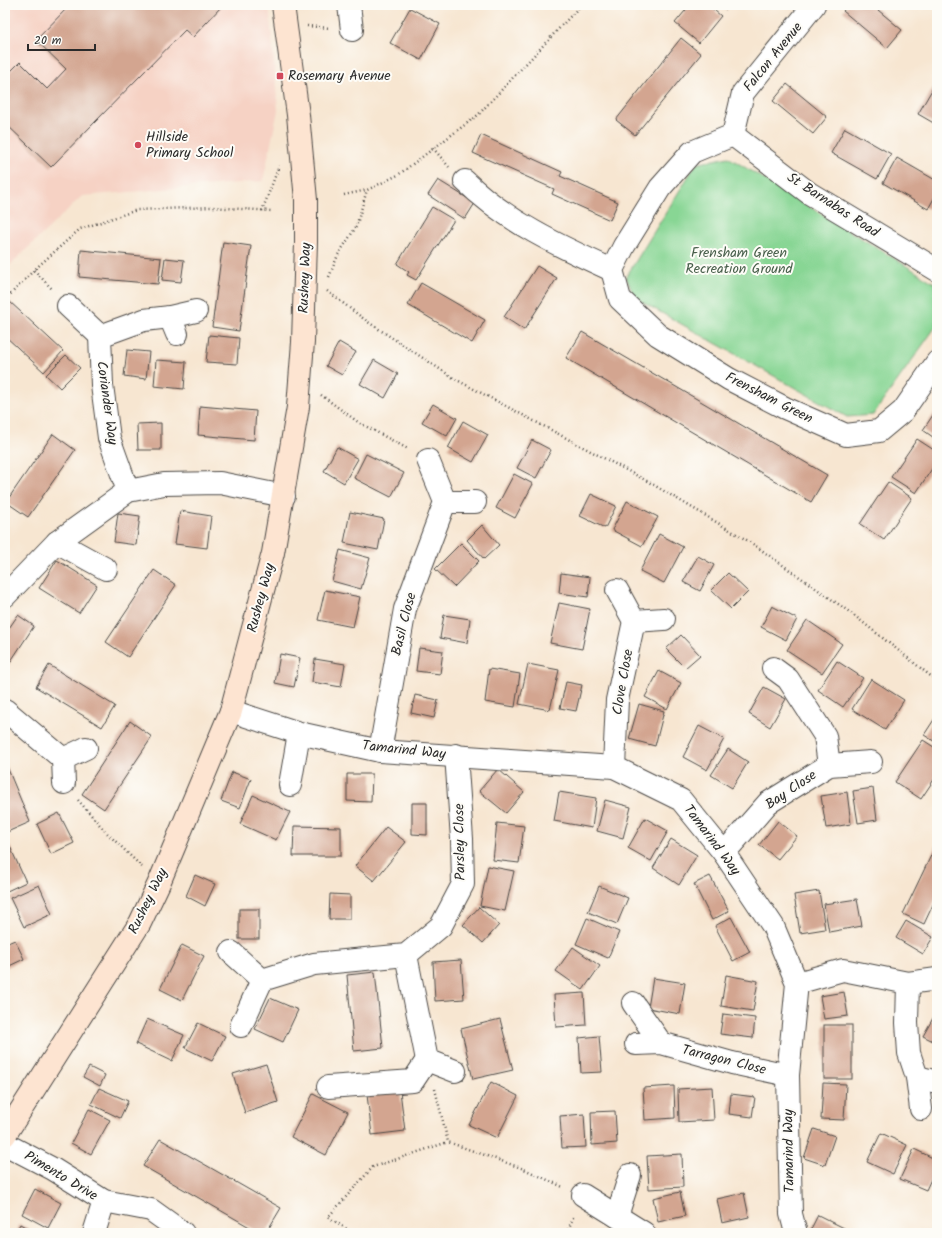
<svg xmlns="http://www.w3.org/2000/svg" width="942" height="1238" font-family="Kalam,sans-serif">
	<rect width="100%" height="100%" fill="#fdfcf7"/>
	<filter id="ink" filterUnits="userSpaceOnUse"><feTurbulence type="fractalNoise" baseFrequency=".025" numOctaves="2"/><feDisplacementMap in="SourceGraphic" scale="8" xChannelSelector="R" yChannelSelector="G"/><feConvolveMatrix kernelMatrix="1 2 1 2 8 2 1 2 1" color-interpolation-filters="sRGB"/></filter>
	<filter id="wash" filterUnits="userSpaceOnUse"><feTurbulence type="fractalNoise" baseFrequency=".012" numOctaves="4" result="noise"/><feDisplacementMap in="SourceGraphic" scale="16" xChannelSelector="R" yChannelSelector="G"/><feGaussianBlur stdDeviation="0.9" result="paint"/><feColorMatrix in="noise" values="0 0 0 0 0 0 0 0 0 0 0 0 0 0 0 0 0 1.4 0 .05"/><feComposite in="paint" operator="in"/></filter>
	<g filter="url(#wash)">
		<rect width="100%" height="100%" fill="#f7e6d1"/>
		<path fill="#f6d2c4" d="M5,5H269L278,110L263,181L82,196L5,270Z"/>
		<path fill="#88d694" stroke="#5a8060" d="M728,157L936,284L937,325L873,415L847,417L635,298L626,277L696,164Z"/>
		<g id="blocks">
			<g fill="#d3a590">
				<path d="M70,5H219L221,7L193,37L185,30L51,167L5,123V77L20,62L47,89L66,69L36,40Z"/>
				<path d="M690,5H708L721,16L699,43L675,23Z"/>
				<path d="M719,5H730L726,10Z"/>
				<path d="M848,5H872L902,30L887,48L843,11Z"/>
				<path d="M410,8L440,24L421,60L390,43Z"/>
				<path d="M681,38L701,54L635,135L616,120Z"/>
				<path d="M937,81V125L918,114Z"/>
				<path d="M787,84L827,117L813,134L773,101Z"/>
				<path d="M845,128L891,154L877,179L831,153Z"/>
				<path d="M481,135L562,172L560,176L618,202L610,220L552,194L554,189L473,153Z"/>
				<path d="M897,158L937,181V193L928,209L883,183Z"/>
				<path d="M438,180L475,203L465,219L428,195Z"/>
				<path d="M432,207L454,220L416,280L407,275L409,272L397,264Z"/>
				<path d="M223,242L251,246L239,331L212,327Z"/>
				<path d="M81,250L161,258L158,284L79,277Z"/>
				<path d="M165,258L184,260L181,282L162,280Z"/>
				<path d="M537,266L557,278L524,330L504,317Z"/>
				<path d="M421,283L485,320L472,343L408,305Z"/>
				<path d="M9,301L63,351L44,372L5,336V305Z"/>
				<path d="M582,332L827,475L811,502L566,358Z"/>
				<path d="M209,335L239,338L237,364L206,362Z"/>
				<path d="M339,342L356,352L342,375L326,366Z"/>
				<path d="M127,350L149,352L146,379L124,376Z"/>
				<path d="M66,355L80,368L60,388L46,375Z"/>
				<path d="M156,360L186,362L184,389L154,386Z"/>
				<path d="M374,360L398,374L385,398L360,384Z"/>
				<path d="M433,404L457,418L447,436L422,422Z"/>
				<path d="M200,406L256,411L254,440L198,435Z"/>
				<path d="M937,409V440L923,430Z"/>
				<path d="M463,421L488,435L473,462L448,448Z"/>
				<path d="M161,423V450H138L137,424Z"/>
				<path d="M53,434L75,450L28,517L6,502Z"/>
				<path d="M917,439L937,452V461L916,493L891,477Z"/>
				<path d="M532,440L551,450L536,478L517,468Z"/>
				<path d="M337,447L358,459L344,483L324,471Z"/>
				<path d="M366,454L404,473L391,497L354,478Z"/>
				<path d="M514,474L533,484L515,518L496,508Z"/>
				<path d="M888,482L912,498L884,540L860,524Z"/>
				<path d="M591,494L616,506L605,528L580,516Z"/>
				<path d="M627,501L658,517L642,546L612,530Z"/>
				<path d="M180,511L211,516L207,548L175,544Z"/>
				<path d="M350,512L384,519L378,550L344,543Z"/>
				<path d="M118,513L140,516L136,545L114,542Z"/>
				<path d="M482,525L499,545L484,559L467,540Z"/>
				<path d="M659,534L683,547L664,583L640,571Z"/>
				<path d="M461,543L479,561L454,587L435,569Z"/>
				<path d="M340,550L370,558L361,589L332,581Z"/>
				<path d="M698,556L714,565L700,591L683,582Z"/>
				<path d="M57,560L97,585L79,613L39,588Z"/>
				<path d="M154,570L176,585L128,657L106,642Z"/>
				<path d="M561,573L590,577L588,597L559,593Z"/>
				<path d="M728,573L748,592L731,609L711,590Z"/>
				<path d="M325,590L360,597L353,627L318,620Z"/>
				<path d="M559,603L590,609L582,649L550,643Z"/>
				<path d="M772,606L797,619L786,640L761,627Z"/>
				<path d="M18,615L34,626L5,670V634Z"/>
				<path d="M444,615L470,619L467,643L440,638Z"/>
				<path d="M807,620L842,644L822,673L787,650Z"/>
				<path d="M681,635L700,655L685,668L666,649Z"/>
				<path d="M419,648L443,651L440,674L416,671Z"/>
				<path d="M280,654L300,658L294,687L275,683Z"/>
				<path d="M315,659L345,664L341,687L312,682Z"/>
				<path d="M837,661L863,678L843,707L818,690Z"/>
				<path d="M528,664L559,670L550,710L519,704Z"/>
				<path d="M49,665L115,706L102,727L36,687Z"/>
				<path d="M489,669L520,674L515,707L485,702Z"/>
				<path d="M659,671L681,683L667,709L645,697Z"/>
				<path d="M871,679L904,700L885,730L852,709Z"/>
				<path d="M566,682L582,685L576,711L560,708Z"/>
				<path d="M764,687L786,699L770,727L749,714Z"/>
				<path d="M415,695L438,700L434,718L411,713Z"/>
				<path d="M639,704L664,711L655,746L629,739Z"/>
				<path d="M937,715V743L924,735Z"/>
				<path d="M130,721L152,737L104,809L82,794Z"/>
				<path d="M699,726L724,739L707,770L683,757Z"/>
				<path d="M923,740L937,749V775L921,799L895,782Z"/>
				<path d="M728,749L748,762L732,788L711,775Z"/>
				<path d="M5,762L30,822L5,833Z"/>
				<path d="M498,769L524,792L506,813L479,791Z"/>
				<path d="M232,772L251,779L240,808L221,801Z"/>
				<path d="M347,774H372L371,802L347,801Z"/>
				<path d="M873,788L877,820L858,823L853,791Z"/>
				<path d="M559,792L596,798L592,828L554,821Z"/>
				<path d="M847,792L851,824L826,828L821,796Z"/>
				<path d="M253,795L290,812L276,840L240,824Z"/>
				<path d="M605,800L631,807L623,838L597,831Z"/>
				<path d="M412,803H427V835L412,834Z"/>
				<path d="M59,813L74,843L51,854L37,824Z"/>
				<path d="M645,818L668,831L651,861L628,848Z"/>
				<path d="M778,821L797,836L778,859L759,845Z"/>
				<path d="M497,823L524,826L519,863L493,860Z"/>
				<path d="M294,826L341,827V856H293Z"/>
				<path d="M386,827L406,842L374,881L355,866Z"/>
				<path d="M671,839L697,855L679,885L653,868Z"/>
				<path d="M7,840L26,882L5,892V841Z"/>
				<path d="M937,843V896L924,924L903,914Z"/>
				<path d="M488,866L514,871L505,911L480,906Z"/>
				<path d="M195,875L215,884L205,906L186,896Z"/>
				<path d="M710,876L729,911L712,920L694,884Z"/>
				<path d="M39,885L52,914L24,927L10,898Z"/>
				<path d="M599,886L628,898L617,924L588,912Z"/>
				<path d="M819,891L825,929L800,933L794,895Z"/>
				<path d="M330,894L350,895V919H329Z"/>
				<path d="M857,899L862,926L829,932L824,904Z"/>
				<path d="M479,907L499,925L483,943L463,925Z"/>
				<rect x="239" y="909" width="20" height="30"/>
				<path d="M731,917L750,952L733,961L715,926Z"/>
				<path d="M587,918L619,932L608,958L576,944Z"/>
				<path d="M906,921L933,937L923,954L896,938Z"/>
				<path d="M15,940L24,959L5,968V944Z"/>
				<path d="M182,945L204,956L182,1000L160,989Z"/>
				<path d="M573,947L600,966L583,990L556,971Z"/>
				<path d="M461,960L464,999L435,1001L433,962Z"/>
				<path d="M375,972L383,1048L354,1051L347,975Z"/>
				<path d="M726,975L758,981L753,1011L721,1006Z"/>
				<path d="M653,978L685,983L680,1014L648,1008Z"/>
				<path d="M844,992L848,1016L824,1019L820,996Z"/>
				<path d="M584,993L586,1025L556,1027L554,995Z"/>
				<path d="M270,998L298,1010L283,1042L255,1029Z"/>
				<path d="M937,1011V1043L923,1036Z"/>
				<path d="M723,1014L755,1018L753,1038L720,1034Z"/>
				<path d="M147,1019L184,1035L172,1061L136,1044Z"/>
				<path d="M500,1019L513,1070L473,1079L461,1029Z"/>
				<path d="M198,1023L225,1036L212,1061L185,1048Z"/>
				<rect x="824" y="1025" width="28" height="54"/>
				<path d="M599,1036L602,1072L581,1073L579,1038Z"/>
				<path d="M266,1064L278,1102L245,1113L233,1074Z"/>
				<path d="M89,1067L105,1075L100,1086L83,1077Z"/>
				<path d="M491,1082L518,1096L497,1138L469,1125Z"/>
				<path d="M823,1083L846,1084L844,1120L821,1119Z"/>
				<path d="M674,1086L675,1118L645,1120L643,1088Z"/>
				<path d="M712,1087L714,1120L679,1122L678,1089Z"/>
				<path d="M99,1088L128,1101L120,1118L91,1104Z"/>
				<path d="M400,1091L405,1131L372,1135L367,1095Z"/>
				<path d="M313,1094L348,1112L326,1155L291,1137Z"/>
				<path d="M731,1094L755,1097L752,1117L729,1114Z"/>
				<path d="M89,1109L110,1120L91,1154L71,1143Z"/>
				<path d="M615,1111L617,1143L592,1145L591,1112Z"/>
				<path d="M584,1114L586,1147L562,1148L560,1116Z"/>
				<path d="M814,1129L835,1136L825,1165L804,1158Z"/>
				<path d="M881,1133L907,1145L893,1174L867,1162Z"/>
				<path d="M160,1139L281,1208L266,1233H260L143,1166Z"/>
				<path d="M914,1149L937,1160V1166L926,1190L900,1179Z"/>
				<path d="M682,1154L683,1187L649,1189L647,1156Z"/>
				<path d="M35,1189L61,1203L48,1228L22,1214Z"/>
				<path d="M680,1192L685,1216L658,1222L653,1198Z"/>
				<path d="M744,1193L749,1217L722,1223L717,1199Z"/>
				<path d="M818,1215L848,1230L847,1233H809Z"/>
				<path d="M20,1224L36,1233H15Z"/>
			</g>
		</g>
	</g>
	<g filter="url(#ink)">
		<use href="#blocks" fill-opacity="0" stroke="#4a4744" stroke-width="1"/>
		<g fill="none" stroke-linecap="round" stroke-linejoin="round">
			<defs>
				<g id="street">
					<path d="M349,5L352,30"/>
					<path d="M733,135L692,152L660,188L624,246L612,270L620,299L658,335L729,379L785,408L846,435L879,431L903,411L937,362"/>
					<path d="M733,135L809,193L937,270"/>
					<path d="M733,135L743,93L814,5"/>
					<path d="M465,181C507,222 559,246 612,270"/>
					<path d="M68,306L100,336"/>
					<path d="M170,317L177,334"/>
					<path d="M128,491L109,438L102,385L100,336L144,320L170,317L196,311"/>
					<path d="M445,502H475"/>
					<path d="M57,542L106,569"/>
					<path d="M617,590L634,621"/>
					<path d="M5,596L57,542L128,491L164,484L220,483L284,496"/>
					<path d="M773,668L788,679L825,736L829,765"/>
					<path d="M5,710L63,759L86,748"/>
					<path d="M231,711L299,733L380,751L614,767L681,800L724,853L773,926L797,983L788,1075L791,1214L796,1233"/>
					<path d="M380,751L405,609L445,502L428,460"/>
					<path d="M63,759L64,783"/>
					<path d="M614,767L617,700L634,621L664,619"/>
					<path d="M290,785L299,733"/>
					<path d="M724,853L768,803L829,765L871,762"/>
					<path d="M231,952L262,980L314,964L406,955L441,926L463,884L462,839L456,755"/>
					<path d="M406,955L427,1060L455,1071"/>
					<path d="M797,983L843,970L908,983L937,979"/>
					<path d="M908,983L907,1023L909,1053L917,1077L921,1109"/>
					<path d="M633,1003L661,1043"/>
					<path d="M241,1026L262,980"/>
					<path d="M636,1044L661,1043L732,1063L788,1075"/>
					<path d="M917,1077L937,1082"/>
					<path d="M328,1087L413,1081L427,1060"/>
					<path d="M5,1144L53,1169L104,1201L151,1210L183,1233"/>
					<path d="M583,1195L644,1233"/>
					<path d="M617,1216L630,1175"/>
					<path d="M94,1233L104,1201"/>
				</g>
				<path id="secondary" d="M5,1135L140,923L159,883L231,711L273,553L298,407L303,342L306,242V200L298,115L283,5"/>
			</defs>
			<use href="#street" stroke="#4a4744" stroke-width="24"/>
			<use href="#secondary" stroke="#4a4744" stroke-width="24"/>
			<g stroke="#4a4744" stroke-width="2.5" stroke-dasharray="1 3" stroke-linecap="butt">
				<path d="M307,26L330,28"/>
				<path d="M433,148L449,167"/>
				<path d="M344,195L367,190L398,175L478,115L581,5"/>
				<path d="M262,211L279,166"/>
				<path d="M34,270L53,290"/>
				<path d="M329,277L338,255L356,227L367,190"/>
				<path d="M327,291L368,322L455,379L647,481L750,542L851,613L937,681"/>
				<path d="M5,300L34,270L80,229L137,210L212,207L272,211"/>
				<path d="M321,395L358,422L408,449"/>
				<path d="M78,800L106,832L142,867"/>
				<path d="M435,1089L448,1142L524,1169L563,1187"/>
				<path d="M353,1233L328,1217L373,1167L448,1142"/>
				<path d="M567,1233L574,1215"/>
			</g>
			<use href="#street" stroke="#fff" stroke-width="22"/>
			<use href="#secondary" stroke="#fde4d1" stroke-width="22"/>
		</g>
	</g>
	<g fill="#d1495b" stroke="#fdfcf7" stroke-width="1.5">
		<rect x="276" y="72" width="8" height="8" rx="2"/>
		<circle cx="138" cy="145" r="4"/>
	</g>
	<g text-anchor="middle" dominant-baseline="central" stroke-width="4" stroke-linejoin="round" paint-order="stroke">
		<g font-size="14" fill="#2b2b2b" stroke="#fdfcf7">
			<text transform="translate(773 57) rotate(-51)">Falcon Avenue</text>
			<text transform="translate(833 205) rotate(33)">St Barnabas Road</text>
			<text transform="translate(305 278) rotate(-88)">Rushey Way</text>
			<text transform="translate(769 398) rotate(27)">Frensham Green</text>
			<text transform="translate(107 403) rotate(82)">Coriander Way</text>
			<text transform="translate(261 598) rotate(-75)">Rushey Way</text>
			<text transform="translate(404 624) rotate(-76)">Basil Close</text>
			<text transform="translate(623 682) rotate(-80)">Clove Close</text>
			<text transform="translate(404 750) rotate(6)">Tamarind Way</text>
			<text transform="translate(791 790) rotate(-34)">Bay Close</text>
			<text transform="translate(712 840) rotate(53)">Tamarind Way</text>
			<text transform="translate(460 842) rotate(-91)">Parsley Close</text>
			<text transform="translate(148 901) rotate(-64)">Rushey Way</text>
			<text transform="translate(724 1060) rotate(14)">Tarragon Close</text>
			<text transform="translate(789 1151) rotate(-91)">Tamarind Way</text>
			<text transform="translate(61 1176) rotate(31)">Pimento Drive</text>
		</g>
		<g font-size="14" fill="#2b2b2b" stroke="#fdfcf7" text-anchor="start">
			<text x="288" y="76">Rosemary Avenue</text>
			<text x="146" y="137">Hillside<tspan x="146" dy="16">Primary School</tspan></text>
		</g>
		<g font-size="14" fill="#475e4a" stroke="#fdfcf7">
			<text x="739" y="253">Frensham Green<tspan x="739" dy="16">Recreation Ground</tspan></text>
		</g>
	</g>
	<rect width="942" height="1238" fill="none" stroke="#fdfcf7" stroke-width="20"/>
	<path d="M28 44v6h67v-6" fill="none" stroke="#2b2b2b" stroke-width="2"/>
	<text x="34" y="44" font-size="12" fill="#2b2b2b" stroke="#fdfcf7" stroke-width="3" paint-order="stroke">20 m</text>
</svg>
